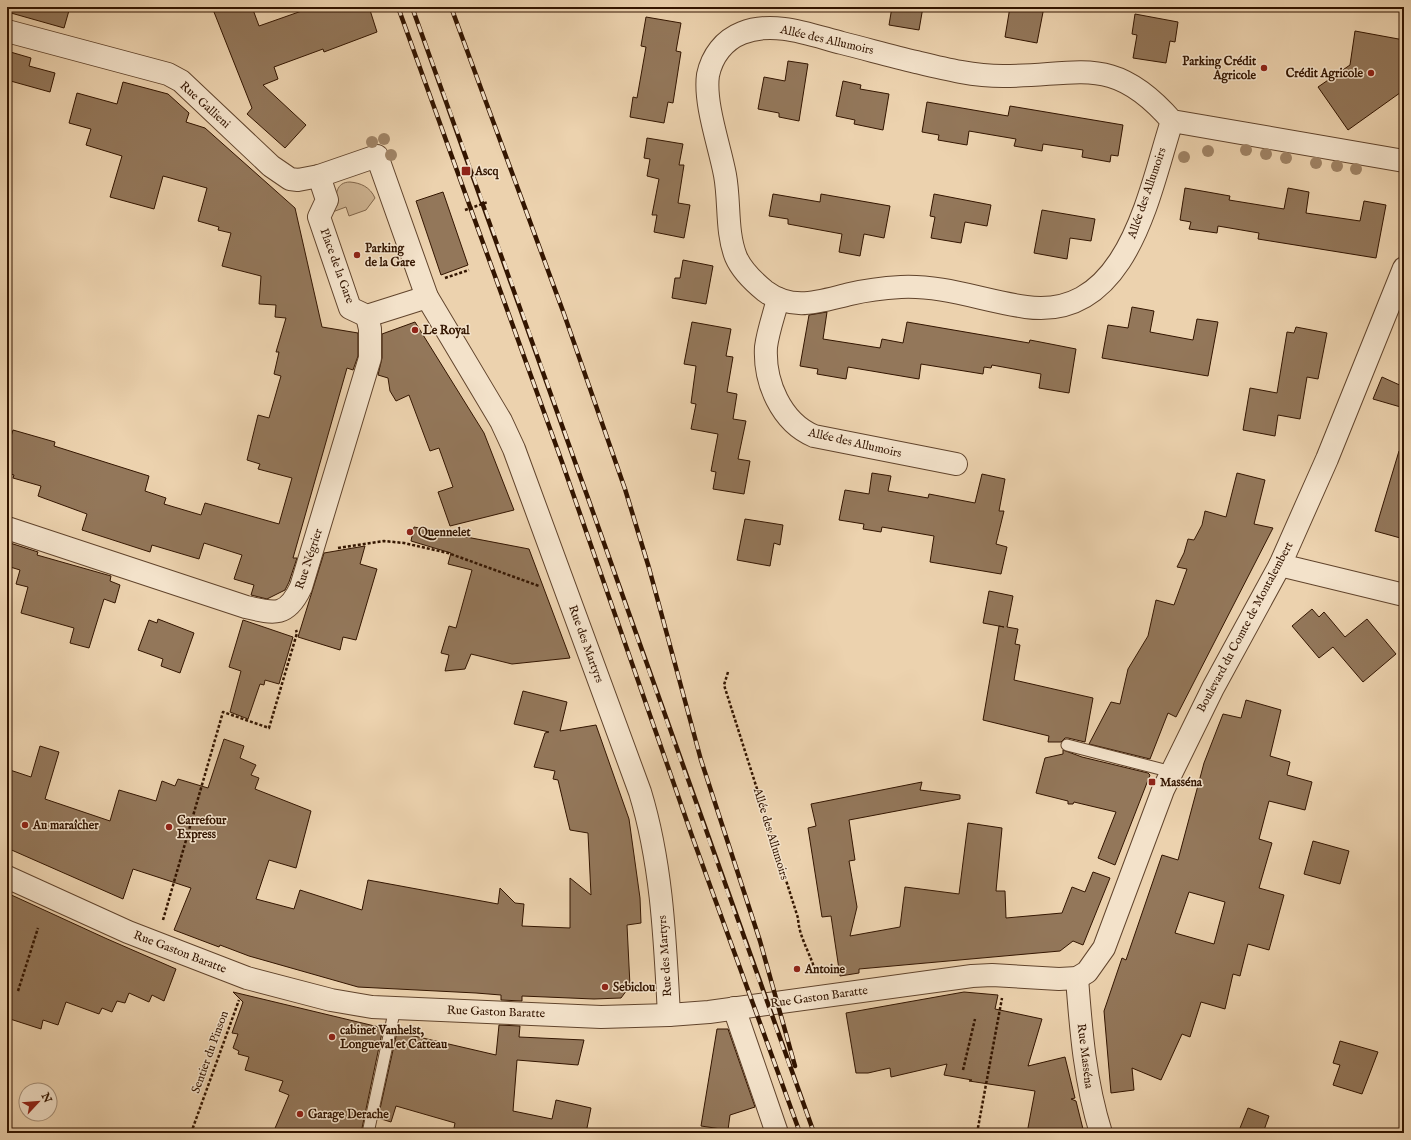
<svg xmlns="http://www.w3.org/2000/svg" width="1411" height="1140" font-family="'IM FELL English',serif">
	<rect width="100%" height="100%" fill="#ecd2ae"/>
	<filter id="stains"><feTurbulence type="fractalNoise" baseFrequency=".005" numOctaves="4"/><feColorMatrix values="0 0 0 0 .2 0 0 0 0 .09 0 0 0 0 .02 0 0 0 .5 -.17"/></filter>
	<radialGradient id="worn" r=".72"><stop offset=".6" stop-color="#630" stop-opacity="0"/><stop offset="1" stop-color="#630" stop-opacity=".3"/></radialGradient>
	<path fill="#cdb290" stroke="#806448" d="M350,182C361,183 370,187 375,198L366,210L349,216L346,207L327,214L337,206C335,195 336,182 350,182Z"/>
	<g fill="#93775a" stroke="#331500" fill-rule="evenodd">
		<path d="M12,7H70L64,28L11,13Z"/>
		<path d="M212,7H252L259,26L313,7H369L377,32L324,52L323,49L274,67L278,79L263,85L306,125L285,148L247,114L252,108Z"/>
		<path d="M892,7H923L919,30L889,25Z"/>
		<path d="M1010,7H1044L1037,43L1005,37Z"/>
		<path d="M1135,14L1178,22L1175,42L1170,41L1166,63L1133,58L1137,35L1132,34Z"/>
		<path d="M646,17L681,23L676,51L681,52L673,103L668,102L664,123L630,117L633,97L637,98L646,47L641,46Z"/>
		<path d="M1355,31L1404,40V90L1348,130L1318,87L1350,65Z"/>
		<path d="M7,51L31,58L29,66L55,73L50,92L7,80Z"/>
		<path d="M788,61L808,64L799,121L779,117V113L758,109L764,77L785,81Z"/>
		<path d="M843,81L861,85L860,89L889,94L883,130L854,124L855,120L836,116Z"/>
		<path d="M123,82L168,94L189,113L186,122L205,128L295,208L322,327L358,333V356L353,370L347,368L293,558H297L289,582L285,590L267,599L251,595L254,585L234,579L242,555L204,543L199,559L152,545L150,552L82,530L87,514L38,496L41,486L13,478L14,475L7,473V450L13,430L55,442L54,446L149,476L145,491L166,498L164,504L201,515L205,503L279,524L292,478L258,469L260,464L247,460L258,415L269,418L281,376L274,374L279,352H276L286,318L275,317L276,305L259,304L261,276L222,266L231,233L218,230L219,227L198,221L207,188L163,176L154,209L110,197L122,156L86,145L91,129L69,123L77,93L117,104Z"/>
		<path d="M927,102L1008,116L1010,106L1123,125L1118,156L1111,155L1110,162L1082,157L1083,150L1043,144L1042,151L1014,146L1016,139L969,131L967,145L938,140L939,135L922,132Z"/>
		<path d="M647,138L683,144L679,165H684L678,203L690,205L684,238L654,232L657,215H652L659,179L647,176L650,159L644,158Z"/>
		<path d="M1185,188L1230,196L1229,200L1284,209L1288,188L1309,192L1306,213L1360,221L1364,201L1386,205L1376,258L1258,239L1259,233L1218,226L1217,233L1189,229L1191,222L1180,220Z"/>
		<path d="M443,192L468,265L441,275L416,201Z"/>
		<path d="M773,194L820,202L821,194L890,206L884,238L864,234L860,256L839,252L842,234L788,224V219L769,216Z"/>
		<path d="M934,194L991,205L987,226L965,222L961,243L931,238L935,217L930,216Z"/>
		<path d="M1042,210L1095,219L1091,241L1070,238L1067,259L1034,253Z"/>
		<path d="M683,260L713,266L706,304L672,298L675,278H680Z"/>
		<path d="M1132,307L1154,311L1150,332L1193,340L1197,319L1218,322L1208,376L1102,358L1108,325L1128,328Z"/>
		<path d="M827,312L823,339L880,348L882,339L903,343L907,322L1029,343L1030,340L1076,349L1069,393L1039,388L1041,374L992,365L991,368L984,367L983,374L921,364L919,379L848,367L846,379L817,374L818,369L800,366L809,315Z"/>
		<path d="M415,322L484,433L514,510L450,526L438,492L453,487L439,448L430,451L409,395L396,401L390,391L388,378L378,375L382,358V334Z"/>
		<path d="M692,322L731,329L726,356L733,357L727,392L737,394L733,419L746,421L738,459L750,461L744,494L713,489L716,472L711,471L718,434L691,429L696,404L691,403L696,366L684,364Z"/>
		<path d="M1296,327L1327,333L1318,379L1307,377L1300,419L1278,415L1275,436L1243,430L1250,388L1277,393L1287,332L1294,333Z"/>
		<path d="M1382,377L1404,387V408L1373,399Z"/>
		<path d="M1399,451L1404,452V539L1375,531Z"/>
		<path d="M872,473L891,476L888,491L928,498L929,494L975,503L982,474L1005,479L999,511H1004L996,544L1007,547L1001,574L930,562L934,536L882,527L881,532L863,529L864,524L839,520L845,490L869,494Z"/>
		<path d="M1237,473L1265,480L1254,524L1273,528L1176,717L1168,713L1150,759L1089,744L1111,702L1120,704L1128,669L1148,636L1156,600L1174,605L1187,569L1177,567L1184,553L1188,539L1194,540L1202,525L1205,511L1226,517Z"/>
		<path d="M745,519L783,525L780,545L774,543L770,566L737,560Z"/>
		<path d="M414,527L529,549L570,658L512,664L471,654L465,669L445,671L449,655L441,653L449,626L456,628L472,570L448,564L451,553L411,541Z"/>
		<path d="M7,542L38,552L37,555L111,576L110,581L120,585L115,603L104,599L89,648L70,643L74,628L21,613L28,587L16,584L20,570L7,566Z"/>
		<path d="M365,546L360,564L377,569L356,640L343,637L340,650L298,637L324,553Z"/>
		<path d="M989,591L1013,596L1007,627L1018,629L1015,644L1020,645L1014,680L1093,698L1085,742L1068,738H1065L1061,742H1048L1049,736L983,720L999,626L1004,627L983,623Z"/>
		<path d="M1312,609L1319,617L1324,612L1345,637L1367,619L1396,654L1363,682L1333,647L1319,658L1292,626Z"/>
		<path d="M158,619L194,633L180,673L161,666L163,659L138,650L149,620L157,623Z"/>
		<path d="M243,620L293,637L279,684L265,680L264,685L260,684L248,719L230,712L241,671L229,667Z"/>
		<path d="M523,691L567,702L560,731L596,725L629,819L640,898L641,923L627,925L630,986L621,998L594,999L522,996V1001L501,1000V995L476,993L358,987L249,956L220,945L219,947L174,930L191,888L133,869L123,899L7,848V769L31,777L40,746L59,752L45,799L110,821L119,790L156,801L162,781L175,786L178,779L208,788L224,739L244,746L240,758L256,765L251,775L259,778L255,789L311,811L296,868L269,860L256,899L294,909L300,890L362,910L368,880L498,904L500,888L515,903L524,904L522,926L570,928V878L591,895L588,833L570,830L558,780L553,779L555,771L534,767L545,733L549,732L514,724Z"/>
		<path d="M1246,700L1281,710L1270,756L1290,762L1287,775L1312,782L1305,810L1269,801L1259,839L1272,843L1259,888L1284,895L1269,950L1248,944L1240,976L1233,974L1225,1009L1201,1002L1190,1037L1182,1034L1161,1080L1132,1068L1134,1090L1111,1093L1104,1011L1122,958L1126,960L1162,855L1178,860L1204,763L1223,714L1241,718ZM1189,892L1225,902L1214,944L1175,933Z"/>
		<path d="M1063,750L1082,757L1148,773L1150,775L1115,865L1098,858L1116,812L1074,802L1073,804H1068V801L1036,793L1045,758L1063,754Z"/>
		<path d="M922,782L920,790L960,795V799L849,820L855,860L849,861L857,907L850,936L900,927L905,887L959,894L968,823L1002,828L996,891H1005L1006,918L1062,913L1072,887L1085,892L1093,872L1110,878L1083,945L1073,941L1060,951L859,969V973L840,976L831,916L822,917L808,828L816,826L811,804Z"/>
		<path d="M1313,841L1349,851L1340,884L1304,874Z"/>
		<path d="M7,893L105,938L176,969L164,1001L152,995L149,1002L129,993L125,1003L117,1001L112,1012L102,1008L99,1014L66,1002L58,1025L43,1020L41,1029L7,1018Z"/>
		<path d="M233,992L383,1028L361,1133H273L289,1095L279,1091L283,1081L245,1070L249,1057L238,1054L239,1051L233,1048L238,1034L232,1033L243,1002Z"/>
		<path d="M964,992L998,995L995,1009L1042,1019L1028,1066L1065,1057L1075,1098L1071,1099L1076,1101L1084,1133H1027L1035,1091L969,1081L972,1080L944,1075L947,1064L891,1077L890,1068L868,1073H856L846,1013Z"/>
		<path d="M499,1025L520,1026L519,1037L584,1040L578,1065L517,1060L513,1111L552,1119L556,1100L591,1108L586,1133H453L455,1123L396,1106L391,1122L378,1118L397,1032L496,1055Z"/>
		<path d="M717,1029H728L755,1107L730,1115L728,1130L701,1126Z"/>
		<path d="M1340,1041L1378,1052L1362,1094L1333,1085L1340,1065L1333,1063Z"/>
		<path d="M1248,1108L1269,1116L1263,1133H1238Z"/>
	</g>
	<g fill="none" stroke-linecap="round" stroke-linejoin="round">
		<defs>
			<g id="service">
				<path d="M1067,745L1172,772"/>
				<path d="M368,1133L395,1008"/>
			</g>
			<g id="minor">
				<path d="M7,31L168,74L181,81L271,166L290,179L298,180L319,176L377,156L427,297L501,421L514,449L640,792C662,864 665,940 669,1015"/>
				<path d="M1172,121C1149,192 1128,321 1026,307C984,301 944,285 901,287C884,288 867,290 850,294C820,301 793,312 765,291C754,282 742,271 736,257C726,232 730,202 725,175C720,147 704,104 708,75C712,56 724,40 742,33C774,20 811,35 842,43C866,49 891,56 916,62C945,69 973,76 1003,76C1080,76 1113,53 1172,121L1404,161"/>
				<path d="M319,176L327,200L319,217L350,308L367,316L427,297"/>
				<path d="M778,299C774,315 768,331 766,347C764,382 781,422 814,436L956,464"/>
				<path d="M7,528L246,607C275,614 287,617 301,587L370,358V329L367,316"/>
				<path d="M1280,565L1404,595"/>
				<path d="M1077,978C1081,1031 1085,1082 1101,1133"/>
				<path d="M734,1008L777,1133"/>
			</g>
			<path id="tertiary" d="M7,877L128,932L247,978L331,1000L372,1007L601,1017L669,1015L709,1012L972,976L992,975L1059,979L1077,978L1087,972L1104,948L1163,790L1213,688L1280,565L1327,459L1404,268"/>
		</defs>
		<use href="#service" stroke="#61442c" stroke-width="13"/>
		<use href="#minor" stroke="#61442c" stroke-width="24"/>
		<use href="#tertiary" stroke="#61442c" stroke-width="24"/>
		<g stroke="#331500" stroke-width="2.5" stroke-dasharray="3 2" stroke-linecap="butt">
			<path d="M465,210L488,202"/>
			<path d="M445,278L469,270"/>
			<path d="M338,548L384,541L404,543L448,553L539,586"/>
			<path d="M728,672L724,685L798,918C799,938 811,954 816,974"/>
			<path d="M163,920L223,712L269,728L297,633L296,630"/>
			<path d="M18,991L38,928"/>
			<path d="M963,1070L975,1019"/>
			<path d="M191,1133L239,1000"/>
			<path d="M977,1133L1002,998"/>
		</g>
		<use href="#service" stroke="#f3e2ca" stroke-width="11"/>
		<use href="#minor" stroke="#f3e2ca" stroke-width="22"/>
		<use href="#tertiary" stroke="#f3e2ca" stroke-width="22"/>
		<defs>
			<g id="rail">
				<path d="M398,7L562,462L692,836L800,1133"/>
				<path d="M412,7C549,381 678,759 814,1133"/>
				<path d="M451,7L564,314L625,489L649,568L701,760L760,941L795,1066"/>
			</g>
		</defs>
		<use href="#rail" stroke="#331500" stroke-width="4.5"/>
		<use href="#rail" stroke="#f3e2ca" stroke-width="3" stroke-dasharray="9" stroke-linecap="butt"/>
	</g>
	<g fill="#a08466">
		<circle cx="384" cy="139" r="6"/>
		<circle cx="372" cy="142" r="6"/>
		<circle cx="1246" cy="150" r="6"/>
		<circle cx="1208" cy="151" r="6"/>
		<circle cx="1266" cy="154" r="6"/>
		<circle cx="391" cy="155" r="6"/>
		<circle cx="1184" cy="157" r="6"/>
		<circle cx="1286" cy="158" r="6"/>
		<circle cx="1316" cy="163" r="6"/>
		<circle cx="1337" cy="166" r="6"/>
		<circle cx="1356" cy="169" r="6"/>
	</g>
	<g fill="#8f2418" stroke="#f3e2ca" stroke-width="1.5">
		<circle cx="1264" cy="68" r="4"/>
		<circle cx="1371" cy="73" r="4"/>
		<rect x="461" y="166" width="10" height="10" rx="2"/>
		<circle cx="357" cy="255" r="4"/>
		<circle cx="415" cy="330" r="4"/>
		<circle cx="410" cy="532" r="4"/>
		<rect x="1148" y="778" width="8" height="8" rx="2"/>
		<circle cx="25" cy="825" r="4"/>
		<circle cx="169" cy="827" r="4"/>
		<circle cx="797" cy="969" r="4"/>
		<circle cx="605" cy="987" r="4"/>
		<circle cx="332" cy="1037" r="4"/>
		<circle cx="300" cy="1114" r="4"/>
	</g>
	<g text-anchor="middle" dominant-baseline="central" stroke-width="3" stroke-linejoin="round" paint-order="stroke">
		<g font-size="12" fill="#331500" stroke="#f3e2ca">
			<text transform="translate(827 40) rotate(13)">Allée des Allumoirs</text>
			<text transform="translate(205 105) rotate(42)">Rue Gallieni</text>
			<text transform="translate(1147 193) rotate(-71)">Allée des Allumoirs</text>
			<text transform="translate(337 266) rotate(70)">Place de la Gare</text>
			<text transform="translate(855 443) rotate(13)">Allée des Allumoirs</text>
			<text transform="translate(309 559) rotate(-72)">Rue Négrier</text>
			<text transform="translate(1245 627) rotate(-62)">Boulevard du Comte de Montalembert</text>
			<text transform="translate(586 644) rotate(70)">Rue des Martyrs</text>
			<text transform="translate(771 834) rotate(73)">Allée des Allumoirs</text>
			<text transform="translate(180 952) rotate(21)">Rue Gaston Baratte</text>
			<text transform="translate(665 956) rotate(-94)">Rue des Martyrs</text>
			<text transform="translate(819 997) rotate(-8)">Rue Gaston Baratte</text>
			<text transform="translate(496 1012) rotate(2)">Rue Gaston Baratte</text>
			<text transform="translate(210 1052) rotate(-70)">Sentier du Pinson</text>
			<text transform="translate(1085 1056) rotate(83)">Rue Masséna</text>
		</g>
		<g font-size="12" font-weight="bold" fill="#331500" stroke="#f3e2ca" text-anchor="start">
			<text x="1256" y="61" text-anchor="end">Parking Crédit<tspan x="1256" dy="14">Agricole</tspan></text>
			<text x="1363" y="73" text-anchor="end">Crédit Agricole</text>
			<text x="475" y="171">Ascq</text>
			<text x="365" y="248">Parking<tspan x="365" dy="14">de la Gare</tspan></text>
			<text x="423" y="330">Le Royal</text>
			<text x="418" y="532">Quennelet</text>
			<text x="1160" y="782">Masséna</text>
			<text x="177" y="820">Carrefour<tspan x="177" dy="14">Express</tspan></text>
			<text x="33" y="825">Au maraîcher</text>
			<text x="805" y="969">Antoine</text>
			<text x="613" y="987">Sebiclou</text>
			<text x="340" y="1030">cabinet Vanhelst,<tspan x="340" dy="14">Longueval et Catteau</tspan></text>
			<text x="308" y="1114">Garage Derache</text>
		</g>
	</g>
	<rect width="1411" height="1140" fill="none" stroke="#ecd2ae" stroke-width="24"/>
	<rect x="8" y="8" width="1395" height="1124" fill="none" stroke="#331500" stroke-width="2"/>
	<rect x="12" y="12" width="1387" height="1116" fill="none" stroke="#331500"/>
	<g transform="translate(38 1102) rotate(64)"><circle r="19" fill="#f3e2ca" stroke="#a69079"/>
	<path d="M0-3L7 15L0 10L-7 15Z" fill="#8f2418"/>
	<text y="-6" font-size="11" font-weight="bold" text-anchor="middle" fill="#331500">N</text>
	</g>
	<rect width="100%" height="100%" filter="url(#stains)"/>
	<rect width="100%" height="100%" fill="url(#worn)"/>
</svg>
